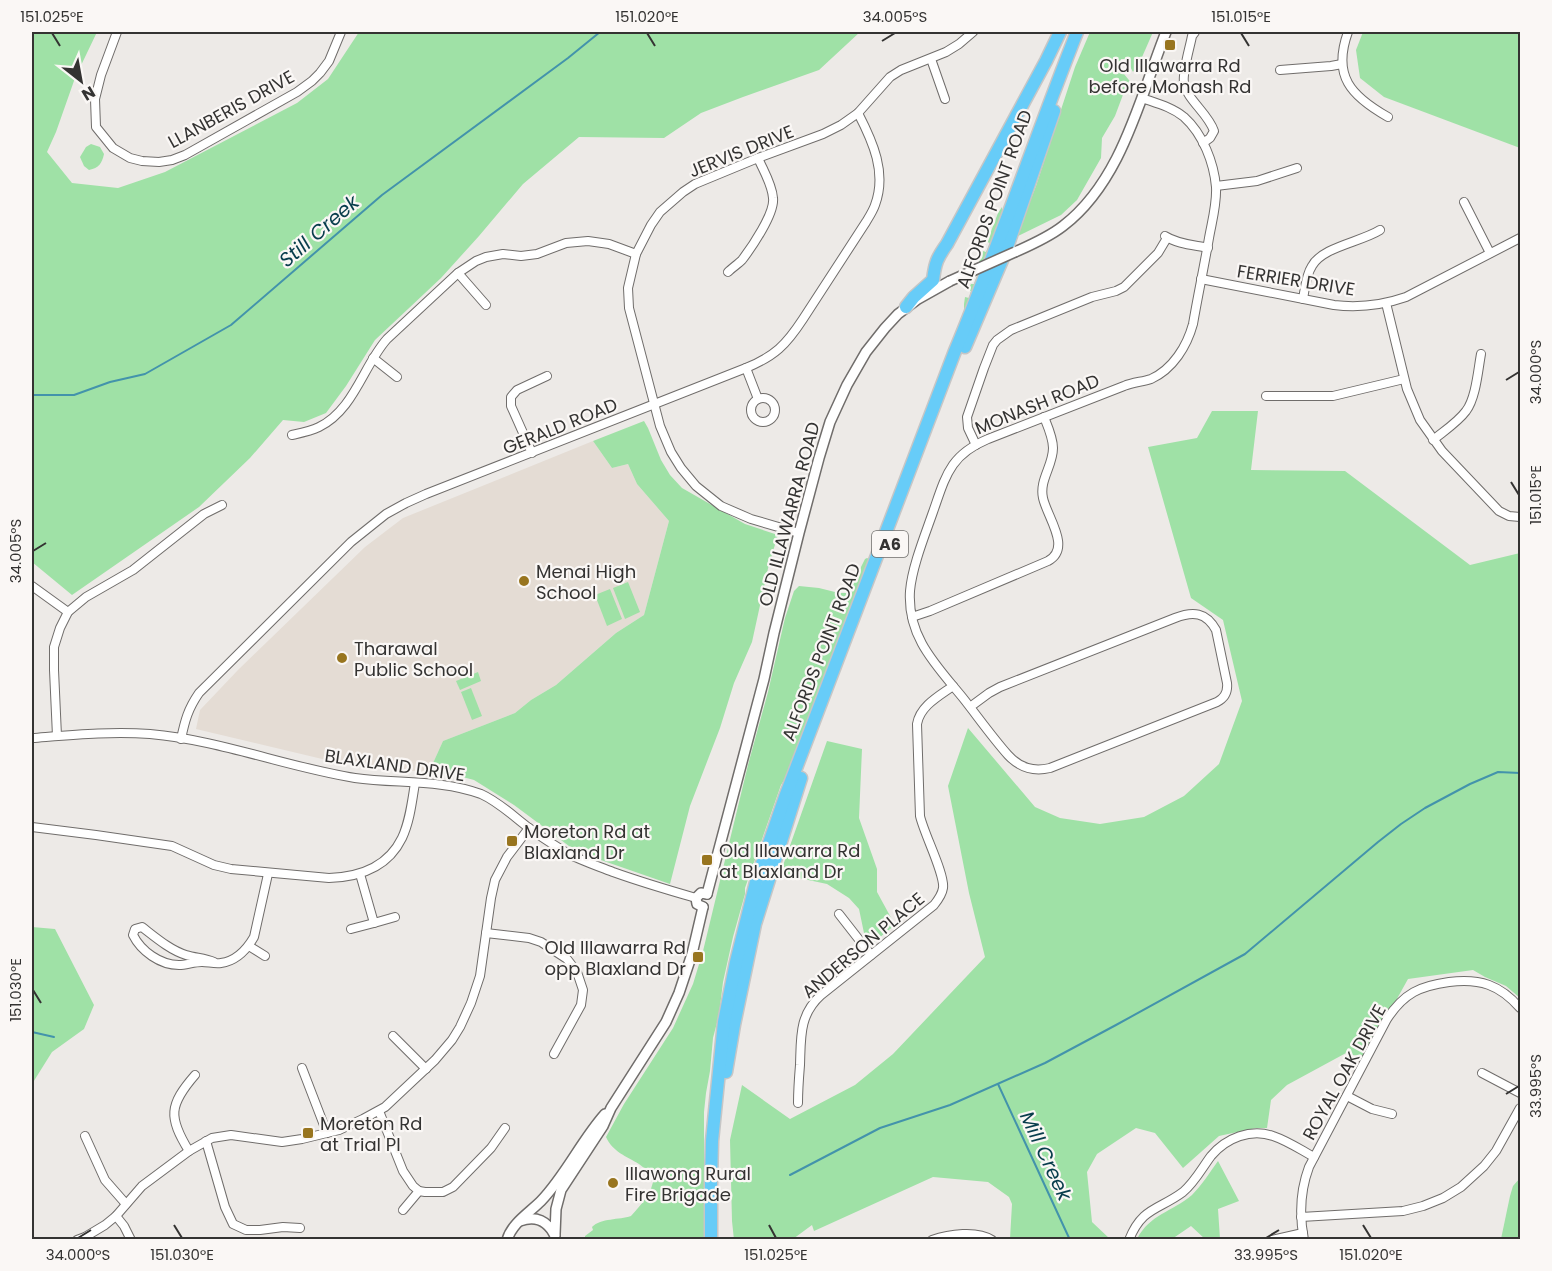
<svg xmlns="http://www.w3.org/2000/svg" width="1552" height="1271" font-family="Poppins,sans-serif">
	<rect width="100%" height="100%" fill="#edeae7"/>
	<path fill="#e4dcd4" d="M593,441L612,468L628,464L637,484L669,521L644,615L616,633L556,685L531,700L515,713L443,741L429,772L385,769L339,763L196,729L200,710L238,670L365,547L403,518Z"/>
	<g fill="#9fe1a6">
		<path d="M32,32H97L75,78L56,132L47,152L72,183L118,188L165,172L297,103L328,79L359,32H860L819,70L743,97L701,113L664,138L579,137L523,184L479,236L441,278L375,340L346,386L326,413L304,422L283,420L250,458L199,507L72,595L32,562Z"/>
		<path d="M1090,32H1153L1139,64L1133,72L1126,59H1121L1119,68L1133,85L1124,92L1115,116L1102,138L1101,158L1077,200L1061,215L1016,237L1036,186L1075,67Z"/>
		<path d="M1363,32H1520V148L1384,97L1360,78L1356,50Z"/>
		<path d="M91,144L100,147L104,154C102,163 99,168 89,170L84,166L80,157L86,147Z"/>
		<path d="M1002,207V216L967,311L964,309V304L965,297L969,298L971,291L968,290L971,284H974L977,276L974,275L983,251L986,252L990,243L987,242L998,213Z"/>
		<path d="M1212,411H1258L1251,470L1345,471L1470,565L1520,553V998L1506,986L1485,977L1473,970L1408,979L1364,1058L1346,1053L1287,1085L1271,1100L1267,1128H1256L1219,1136L1183,1168L1155,1133L1136,1128L1097,1154L1087,1172L1092,1222L1110,1239H1010L1012,1204L1009,1197L988,1182L933,1177L814,1231L812,1225L793,1239L734,1240L732,1221L730,1140L742,1085L790,1119L855,1085L893,1054L985,957L969,893L948,786L968,728L1035,807L1060,818L1100,824L1144,817L1184,796L1219,764L1242,701L1223,620L1191,598L1148,447L1197,438Z"/>
		<path d="M644,421L648,428L661,460L670,475L682,488L745,524L778,535L769,564L752,642L734,683L720,728L690,806L670,884L598,859L569,846L514,805L474,780L455,775L429,772L443,741L515,713L531,700L556,685L616,633L644,615L669,521L637,484L628,464L612,468L593,441Z"/>
		<path d="M867,558L869,559L790,771L781,785L745,888V894L733,937L723,982L719,1015L713,1038L710,1071L706,1093L704,1112V1239L585,1240V1236L593,1230L592,1227C601,1218 619,1220 631,1216C641,1205 653,1192 654,1176C649,1172 644,1168 639,1164C626,1156 613,1152 606,1137L624,1104L673,1028L693,984L703,951L748,765L768,692L785,618L794,591L799,586L819,588L839,593H848L865,559Z"/>
		<path d="M628,582L640,612L625,619L613,588Z"/>
		<path d="M610,589L622,619L607,626L595,595Z"/>
		<path d="M478,672L481,681L460,690L456,681Z"/>
		<path d="M471,688L482,716L472,720L461,692Z"/>
		<path d="M827,741L862,749L859,818L877,869V892L895,925L874,942L864,933L859,909L849,898L827,884L780,874Z"/>
		<path d="M32,927L55,929L94,1005L84,1029L52,1052L32,1084Z"/>
		<path d="M1218,1161L1239,1201L1218,1209L1220,1239H1205L1191,1226L1172,1239H1137C1150,1214 1172,1212 1192,1195C1202,1185 1210,1172 1218,1161Z"/>
		<path d="M1520,1178V1239H1501L1510,1196L1513,1186Z"/>
	</g>
	<g fill="none" stroke-linecap="round" stroke-linejoin="round">
		<g stroke="#4393ab" stroke-width="2">
			<path d="M32,395H74L110,382L145,374L231,325L382,195L568,58L600,32"/>
			<path d="M32,1032L54,1037"/>
			<path d="M998,1084L1070,1240"/>
			<path d="M790,1175L880,1128L950,1105L1045,1063L1116,1025L1245,954L1378,842L1401,824L1425,808L1470,784L1498,772L1520,773"/>
		</g>
		<defs>
			<g id="minor">
				<path d="M117,32L101,75L95,99L96,127L113,148L130,158L142,161L159,162L172,160L185,155L297,92L312,81L320,73L329,61L341,32"/>
				<path d="M1195,32L1192,36C1190,47 1182,73 1184,83C1187,100 1208,113 1214,131L1210,138L1203,143"/>
				<path d="M1348,32C1332,76 1351,96 1388,117"/>
				<path d="M931,59L945,99"/>
				<path d="M1280,70L1331,66L1342,64"/>
				<path d="M1216,186L1257,181L1297,168"/>
				<path d="M1464,202L1490,253"/>
				<path d="M1165,236C1177,244 1194,245 1208,248"/>
				<path d="M728,272C732,268 738,264 742,260C752,247 775,213 773,198C772,184 763,170 758,158"/>
				<path d="M458,273L486,305"/>
				<path d="M1201,279L1334,305C1359,308 1383,305 1406,297L1520,238"/>
				<path d="M1303,299C1305,288 1306,275 1312,266C1322,247 1361,242 1380,230"/>
				<path d="M1386,303L1407,389L1420,420L1442,451L1499,511L1509,516L1520,517"/>
				<path d="M373,358L397,377"/>
				<path d="M746,368L758,399"/>
				<path d="M1266,396H1333L1404,379"/>
				<circle cx="763" cy="410" r="12"/>
				<path d="M292,435C301,433 311,431 319,427C354,410 363,366 387,339L458,273L476,261L486,257L503,254L521,256L537,254L566,243L588,241L609,244L636,254"/>
				<path d="M1433,440C1444,431 1458,422 1466,411C1476,398 1478,370 1481,354"/>
				<path d="M976,445L968,428L967,417L984,368L993,345L997,340L1011,330L1092,297L1116,291L1124,287L1158,253L1167,238"/>
				<path d="M532,453L511,406V397L517,390L547,376"/>
				<path d="M799,533L751,519L721,506L696,486L681,468L671,452L660,426L629,308L628,288L636,254L651,225L660,212L683,192L695,184L758,158L823,134L841,125L858,113L890,77L901,70L946,52L959,44L973,32"/>
				<path d="M32,586L68,612"/>
				<path d="M912,617L930,611L1048,561C1072,548 1047,517 1043,498C1039,480 1053,466 1053,448C1053,438 1048,427 1044,417"/>
				<path d="M970,707L989,693L1000,687L1175,618C1193,611 1206,612 1216,630L1227,683C1228,692 1225,698 1217,702L1050,768C1033,772 1020,768 1008,755C992,737 978,717 963,698C936,665 907,637 910,591C912,567 925,535 933,512C946,475 950,455 988,439L1124,386C1133,382 1142,382 1151,379C1173,369 1187,346 1193,324C1198,295 1204,267 1209,238C1212,221 1217,204 1216,187C1214,163 1203,134 1184,117C1172,107 1156,103 1142,98"/>
				<path d="M57,736L54,670V647L60,628L68,612L86,597L133,570L204,514L222,505"/>
				<path d="M32,738C71,735 111,731 150,734C220,740 286,767 355,778C397,784 440,779 481,794C499,802 513,816 529,828C541,837 554,845 567,853C582,861 598,866 613,872C641,882 668,890 696,898"/>
				<path d="M181,739C185,720 188,709 199,693L351,542L386,514L406,503L426,494L746,368C775,356 786,345 803,319L866,222C869,217 873,211 875,205C887,173 873,142 858,113"/>
				<path d="M32,827L96,835L172,846L214,865L231,869L329,878C359,877 388,867 402,838C410,821 412,801 415,783"/>
				<path d="M360,874L374,923L395,917"/>
				<path d="M839,914L871,955"/>
				<path d="M351,929L374,923"/>
				<path d="M486,933L529,938L541,942L567,959L577,972L583,990L581,1005L554,1054"/>
				<path d="M249,946L265,956"/>
				<path d="M214,962C205,958 196,958 186,955C170,950 155,937 142,927L135,929L133,935C141,951 160,965 179,965C186,965 194,962 202,962C208,962 215,964 221,963C236,961 247,949 254,937L268,874"/>
				<path d="M393,1036L426,1069"/>
				<path d="M302,1068L327,1133"/>
				<path d="M1482,1073L1520,1093"/>
				<path d="M1347,1096L1372,1109L1392,1114"/>
				<path d="M798,1103C798,1090 799,1077 800,1065C801,1037 799,1015 821,995L934,905C938,900 942,895 943,888C945,874 924,834 920,816L917,724C920,706 939,696 953,686"/>
				<path d="M379,1111L403,1171L413,1186L419,1191L425,1192H443L453,1187L491,1148L505,1128"/>
				<path d="M85,1136L105,1180L126,1204"/>
				<path d="M206,1141L225,1207L233,1224L246,1230H260L283,1227L300,1228"/>
				<path d="M189,1151C168,1117 169,1105 195,1075"/>
				<path d="M403,1210L419,1191"/>
				<path d="M116,1216L124,1226L131,1240"/>
				<path d="M1301,1217L1403,1211L1423,1206L1443,1198L1461,1187L1484,1166L1496,1151L1520,1108"/>
				<path d="M77,1240L85,1237L105,1225L116,1216L142,1186L189,1151L212,1138L231,1135L282,1142L302,1139L339,1130L363,1119L385,1107L435,1060L452,1040L460,1027L471,1003L480,976L491,898L495,880L507,857L529,828"/>
				<path d="M932,1240C949,1234 977,1230 992,1240"/>
				<path d="M1129,1240C1142,1207 1159,1210 1183,1192C1195,1182 1202,1168 1211,1156C1226,1138 1251,1128 1273,1136C1288,1141 1301,1150 1314,1157"/>
				<path d="M1272,1240L1303,1233"/>
				<path d="M1304,1240C1299,1214 1300,1191 1309,1167L1387,1019C1404,993 1420,986 1449,982C1480,978 1500,985 1520,1008"/>
			</g>
			<g id="tertiary">
				<path d="M1015,252C1031,245 1049,237 1063,226C1122,181 1140,97 1166,32"/>
				<path d="M707,894L764,679L774,633L799,533L819,458L830,422L847,385L866,352L885,328L898,314L918,299L950,281"/>
				<path d="M703,907L697,904L696,898L701,893L707,894"/>
				<path d="M520,1221C536,1215 548,1221 555,1236"/>
				<path d="M555,1234L556,1209L561,1190L603,1126L611,1108L666,1022L679,993L692,954L703,907"/>
				<path d="M507,1240C512,1223 529,1213 541,1201C566,1175 581,1141 605,1114"/>
			</g>
			<g id="trunk">
				<path d="M906,307L914,297L933,280C935,263 937,258 947,244L1046,61L1060,32"/>
				<path d="M965,347L1005,253L1054,111"/>
				<path d="M726,1072L734,1025L755,924L801,778"/>
				<path d="M711,1240V1183L712,1141L724,1022L736,962L757,878L785,797L955,351C999,246 1035,138 1077,32"/>
			</g>
		</defs>
		<use href="#minor" stroke="#706d6b" stroke-width="10"/>
		<use href="#tertiary" stroke="#706d6b" stroke-width="12"/>
		<use href="#trunk" stroke="#c6c6c6" stroke-width="15"/>
		<use href="#minor" stroke="#fff" stroke-width="8"/>
		<use href="#tertiary" stroke="#fff" stroke-width="9"/>
		<use href="#trunk" stroke="#67ccf8" stroke-width="12"/>
		<defs>
			<path id="tertiary-bridge" d="M950,281L1015,252"/>
		</defs>
		<use href="#tertiary-bridge" stroke="#706d6b" stroke-width="12" stroke-linecap="butt"/>
		<use href="#tertiary-bridge" stroke="#fff" stroke-width="9"/>
	</g>
	<path fill="none" stroke="#343332" stroke-width="2" d="M52,33L60,46M647,33L655,46M1241,33L1249,46M882,41L895,33M1506,380L1519,372M1511,482L1519,495M33,551L46,543M33,990L41,1003M1506,1094L1519,1086M174,1225L182,1238M769,1225L776,1238M1363,1225L1371,1238M78,1238L91,1230M1266,1238L1279,1230"/>
	<g fill="#98751f" stroke="#faf7f5" stroke-width="2">
		<rect x="1164" y="39" width="12" height="12" rx="3"/>
		<circle cx="524" cy="581" r="6"/>
		<circle cx="342" cy="658" r="6"/>
		<rect x="506" y="835" width="12" height="12" rx="3"/>
		<rect x="701" y="854" width="12" height="12" rx="3"/>
		<rect x="692" y="951" width="12" height="12" rx="3"/>
		<rect x="302" y="1127" width="12" height="12" rx="3"/>
		<circle cx="613" cy="1183" r="6"/>
	</g>
	<g text-anchor="middle" dominant-baseline="central" stroke-width="4.5" stroke-linejoin="round" paint-order="stroke">
		<rect fill="#faf7f5" stroke="#6f6e6c" stroke-width="1.5" x="872" y="531" width="36" height="26" rx="4.5"/>
		<g font-size="16" font-weight="bold" fill="#343332">
			<text x="890" y="544">A6</text>
		</g>
		<g font-size="18" fill="#343332" stroke="#faf7f5" text-anchor="start">
			<text x="1170" y="65" text-anchor="middle">Old Illawarra Rd<tspan x="1170" dy="21">before Monash Rd</tspan></text>
			<text x="536" y="571">Menai High<tspan x="536" dy="21">School</tspan></text>
			<text x="354" y="648">Tharawal<tspan x="354" dy="21">Public School</tspan></text>
			<text x="524" y="831">Moreton Rd at<tspan x="524" dy="21">Blaxland Dr</tspan></text>
			<text x="719" y="850">Old Illawarra Rd<tspan x="719" dy="21">at Blaxland Dr</tspan></text>
			<text x="686" y="947" text-anchor="end">Old Illawarra Rd<tspan x="686" dy="21">opp Blaxland Dr</tspan></text>
			<text x="320" y="1123">Moreton Rd<tspan x="320" dy="21">at Trial Pl</tspan></text>
			<text x="625" y="1173">Illawong Rural<tspan x="625" dy="21">Fire Brigade</tspan></text>
		</g>
		<g font-size="18" fill="#343332" stroke="#faf7f5">
			<text transform="translate(231 109) rotate(-29)">LLANBERIS DRIVE</text>
			<text transform="translate(741 151) rotate(-22)">JERVIS DRIVE</text>
			<text transform="translate(994 199) rotate(-70)">ALFORDS POINT ROAD</text>
			<text transform="translate(1296 280) rotate(9)">FERRIER DRIVE</text>
			<text transform="translate(1037 404) rotate(-22)">MONASH ROAD</text>
			<text transform="translate(560 426) rotate(-22)">GERALD ROAD</text>
			<text transform="translate(789 514) rotate(-75)">OLD ILLAWARRA ROAD</text>
			<text transform="translate(821 652) rotate(-69)">ALFORDS POINT ROAD</text>
			<text transform="translate(395 765) rotate(8)">BLAXLAND DRIVE</text>
			<text transform="translate(863 945) rotate(-40)">ANDERSON PLACE</text>
			<text transform="translate(1344 1072) rotate(-61)">ROYAL OAK DRIVE</text>
		</g>
		<g font-size="20" font-style="italic" fill="#083d4c" stroke="#faf7f5">
			<text transform="translate(319 231) rotate(-41)">Still Creek</text>
			<text transform="translate(1046 1156) rotate(65)">Mill Creek</text>
		</g>
	</g>
	<rect width="1552" height="1271" fill="none" stroke="#faf7f5" stroke-width="66"/>
	<g transform="translate(81 81) rotate(149)" stroke="#faf7f5" stroke-width="4.5" paint-order="stroke">
	<path d="M0-4.5L10 22L0 15L-10 22Z" fill="#343332"/>
	<text y="-9" font-size="16" font-weight="bold" text-anchor="middle" fill="#343332">N</text>
	</g>
	<rect x="33" y="33" width="1486" height="1205" fill="none" stroke="#343332" stroke-width="2"/>
	<g font-size="15" text-anchor="middle" fill="#343332">
		<text x="52" y="22">151.025°E</text>
		<text x="647" y="22">151.020°E</text>
		<text x="895" y="22">34.005°S</text>
		<text x="1241" y="22">151.015°E</text>
		<text transform="translate(1536 372) rotate(-90)" y="5">34.000°S</text>
		<text transform="translate(1536 495) rotate(-90)" y="5">151.015°E</text>
		<text transform="translate(16 551) rotate(-90)" y="5">34.005°S</text>
		<text transform="translate(16 990) rotate(-90)" y="5">151.030°E</text>
		<text transform="translate(1536 1086) rotate(-90)" y="5">33.995°S</text>
		<text x="78" y="1260">34.000°S</text>
		<text x="182" y="1260">151.030°E</text>
		<text x="776" y="1260">151.025°E</text>
		<text x="1266" y="1260">33.995°S</text>
		<text x="1371" y="1260">151.020°E</text>
	</g>
</svg>
